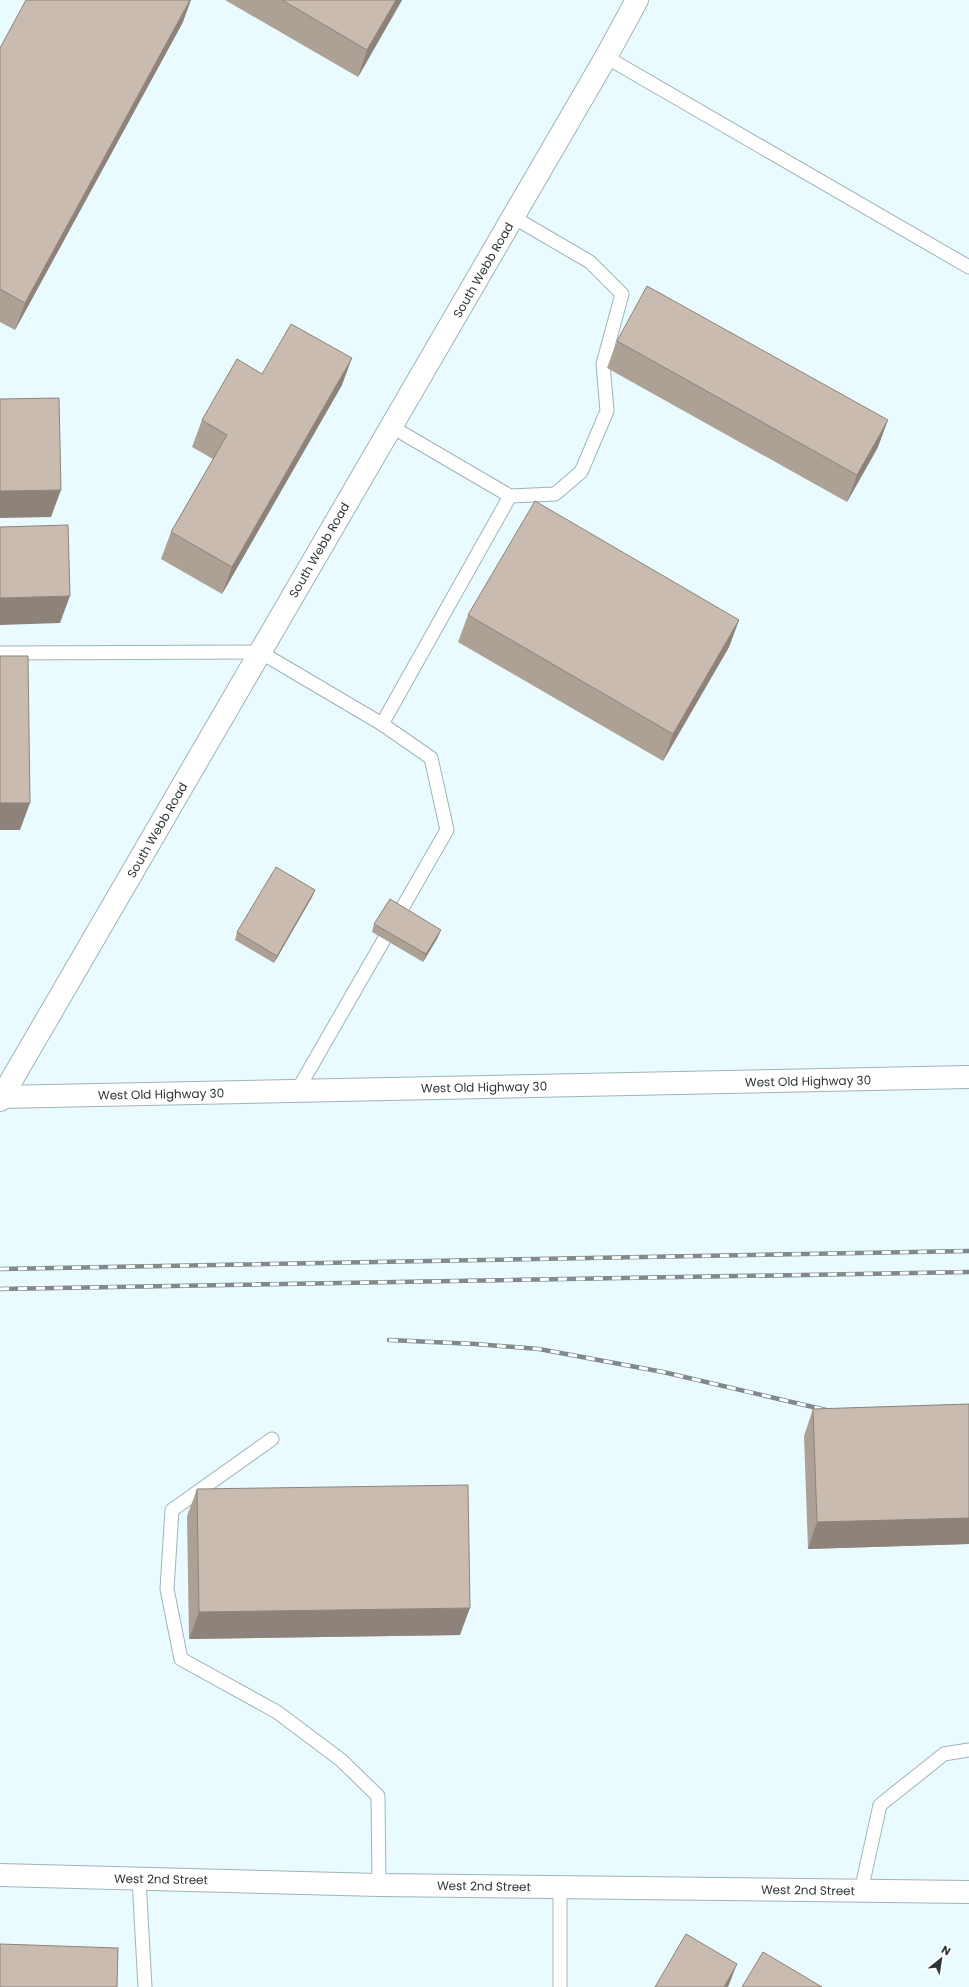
<svg xmlns="http://www.w3.org/2000/svg" width="969" height="1987" font-family="Poppins,sans-serif">
	<rect width="100%" height="100%" fill="#eafbff"/>
	<g fill="none" stroke-linecap="round" stroke-linejoin="round">
		<defs>
			<g id="lane">
				<path d="M606,57L969,267"/>
				<path d="M392,427L510,496L555,494L581,472L607,411L603,364L622,294L590,262L513,217"/>
				<path d="M0,653L260,652L382,724L431,758L447,830L297,1091"/>
				<path d="M382,724L510,496"/>
				<path d="M272,1439L172,1510L167,1589L181,1659L277,1712L341,1760L378,1796L379,1885"/>
				<path d="M139,1879L145,1987"/>
				<path d="M560,1887V1987"/>
				<path d="M861,1891L880,1805L944,1754L969,1750"/>
			</g>
			<g id="secondary">
				<path d="M0,1097L969,1077"/>
				<path d="M0,1100L606,57L637,0"/>
				<path d="M0,1875L379,1885L969,1892"/>
			</g>
		</defs>
		<use href="#lane" stroke="#a0b3b8" stroke-width="15"/>
		<use href="#secondary" stroke="#a0b3b8" stroke-width="24"/>
		<use href="#lane" stroke="#fff" stroke-width="13"/>
		<use href="#secondary" stroke="#fff" stroke-width="22"/>
		<defs>
			<g id="rail">
				<path d="M0,1269L969,1251"/>
				<path d="M0,1289L969,1272"/>
				<path d="M389,1340L475,1344L539,1349L663,1372L826,1410"/>
			</g>
		</defs>
		<use href="#rail" stroke="#7e8a8c" stroke-width="4.5"/>
		<use href="#rail" stroke="#fff" stroke-width="3" stroke-dasharray="9" stroke-linecap="butt"/>
	</g>
	<g fill="#ada196">
		<path d="M225,0H402L358,77Z"/>
		<path d="M183,22L15,330L0,322V48Z"/>
		<path d="M617,341L878,447L847,502L607,368Z"/>
		<path d="M262,374L342,385L222,594L161,559L171,532L213,459L192,447L202,420Z"/>
		<path d="M468,615L739,620L729,647L663,761L458,642Z"/>
		<path d="M315,890L312,897L274,963L235,940L237,932Z"/>
		<path d="M374,924L438,937L423,962L372,932Z"/>
		<path d="M969,1404V1544L808,1549L804,1436L813,1409Z"/>
		<path d="M197,1489L460,1635L189,1639L187,1516Z"/>
	</g>
	<g fill="#8d837a">
		<path d="M190,0H191L183,22L15,330L25,303Z"/>
		<path d="M396,0H402L358,77L367,50Z"/>
		<path d="M352,358L342,385L222,594L232,567Z"/>
		<path d="M888,420L878,447L847,502L857,475Z"/>
		<path d="M61,490L51,517L0,518V491Z"/>
		<path d="M70,596L60,623L0,625V598Z"/>
		<path d="M739,620L729,647L663,761L673,734Z"/>
		<path d="M0,803H30L20,830H0Z"/>
		<path d="M315,890L312,897L274,963L277,956Z"/>
		<path d="M441,930L438,937L423,962L426,954Z"/>
		<path d="M969,1518V1544L808,1549L817,1522Z"/>
		<path d="M470,1608L460,1635L189,1639L199,1612Z"/>
		<path d="M737,1964L728,1987H724Z"/>
	</g>
	<g fill="#c9bbaf" stroke="#8d837a">
		<path d="M26,0H190L25,303L0,289V48Z"/>
		<path d="M282,0H396L367,50Z"/>
		<path d="M647,286L888,420L857,475L617,341Z"/>
		<path d="M291,324L352,358L232,567L171,532L227,435L202,420L237,359L262,374Z"/>
		<path d="M59,398L61,490L0,491V399Z"/>
		<path d="M535,501L739,620L673,734L468,615Z"/>
		<path d="M68,525L70,596L0,598V527Z"/>
		<path d="M0,656H28L30,803H0Z"/>
		<path d="M276,867L315,890L277,956L237,932Z"/>
		<path d="M390,899L441,930L426,954L374,924Z"/>
		<path d="M969,1404V1518L817,1522L813,1409Z"/>
		<path d="M468,1485L470,1608L199,1612L197,1489Z"/>
		<path d="M686,1934L737,1964L724,1987H655Z"/>
		<path d="M0,1944L118,1948L117,1987H0Z"/>
		<path d="M763,1952L822,1987H742Z"/>
	</g>
	<g text-anchor="middle" dominant-baseline="central" stroke-width="3" stroke-linejoin="round" paint-order="stroke">
		<g font-size="12" fill="#2d3537" stroke="#fff">
			<text transform="translate(483 270) rotate(-60)">South Webb Road</text>
			<text transform="translate(319 550) rotate(-60)">South Webb Road</text>
			<text transform="translate(157 830) rotate(-60)">South Webb Road</text>
			<text transform="translate(808 1081) rotate(-1)">West Old Highway 30</text>
			<text transform="translate(484 1087) rotate(-1)">West Old Highway 30</text>
			<text transform="translate(161 1094) rotate(-1)">West Old Highway 30</text>
			<text transform="translate(161 1879) rotate(1)">West 2nd Street</text>
			<text transform="translate(484 1886) rotate(1)">West 2nd Street</text>
			<text transform="translate(808 1890) rotate(1)">West 2nd Street</text>
		</g>
	</g>
	<g transform="translate(941 1959) rotate(30)" stroke="#ffffff" stroke-width="3" paint-order="stroke">
	<path d="M0-3L7 15L0 10L-7 15Z" fill="#2d3537"/>
	<text y="-6" font-size="11" font-weight="bold" text-anchor="middle" fill="#2d3537">N</text>
	</g>
</svg>
